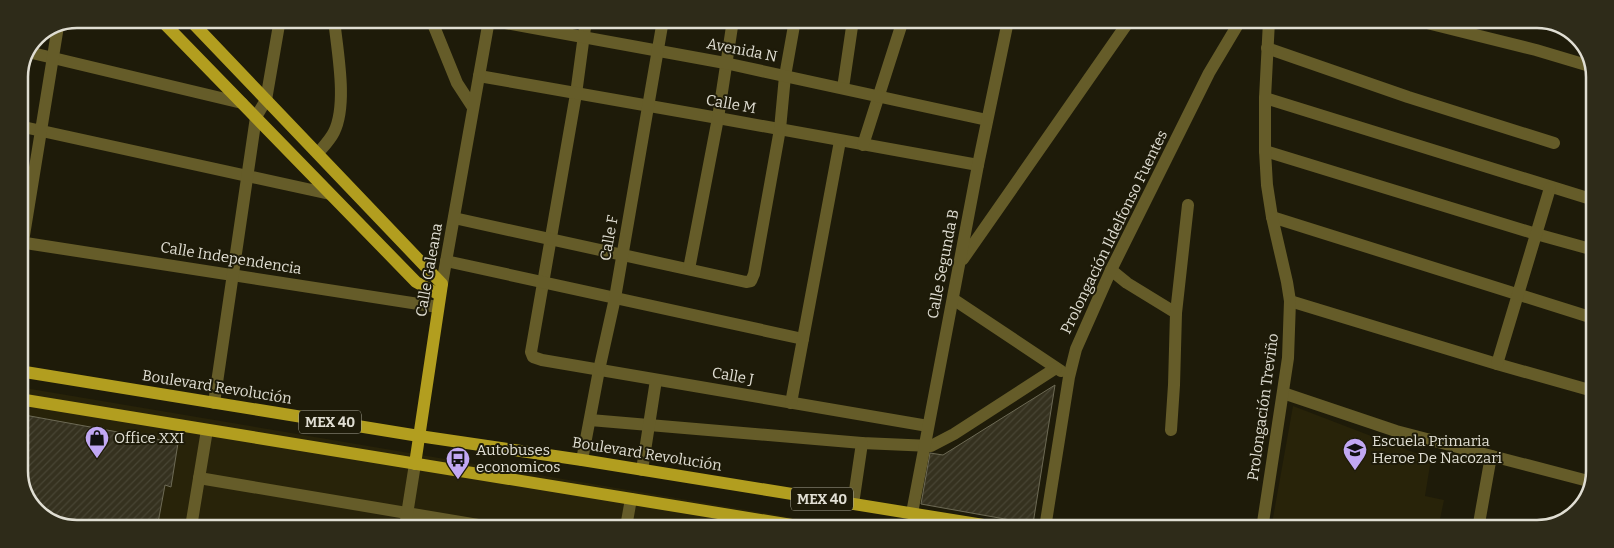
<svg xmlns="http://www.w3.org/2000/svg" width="1614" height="548" font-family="Bitter,serif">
	<defs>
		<pattern id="building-hatch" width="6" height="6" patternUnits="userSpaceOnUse" patternTransform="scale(1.25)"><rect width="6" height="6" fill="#35311f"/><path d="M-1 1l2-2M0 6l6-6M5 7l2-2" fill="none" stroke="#484534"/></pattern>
	</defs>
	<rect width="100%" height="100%" fill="#1e1b09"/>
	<g fill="#282309">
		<path d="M19,387L853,528L58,526L31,507L19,475Z"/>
		<path d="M1293,406L1431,459L1425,496L1444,500L1439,524L1412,522L1411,529H1271Z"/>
	</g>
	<g fill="url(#building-hatch)" stroke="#6d6a55">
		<path d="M1055,385L1033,524L921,504L930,453L943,455Z"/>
		<path d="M19,414L178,443L171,487L165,485L158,523L168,525V526H58L31,507L19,475Z"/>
	</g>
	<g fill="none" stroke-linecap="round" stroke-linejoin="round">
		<g stroke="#655c29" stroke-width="12">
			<path d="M431,19L457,83L472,106"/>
			<path d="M586,20L576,94L531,352L533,357L542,360L928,426"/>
			<path d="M1419,21L1536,50L1593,67"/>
			<path d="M1267,48L1408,97L1554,143"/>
			<path d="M28,52L242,103"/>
			<path d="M479,76L718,118L978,165"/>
			<path d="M843,88L853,20"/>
			<path d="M1265,98L1594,200"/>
			<path d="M19,126L330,194"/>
			<path d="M863,145L903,20"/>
			<path d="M1265,151L1536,234L1594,250"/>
			<path d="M318,153C324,146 330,140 334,132C348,104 337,50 334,19"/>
			<path d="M1272,217L1593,318"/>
			<path d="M454,218L746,282L751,281L754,274L780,129L785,76L795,20"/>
			<path d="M19,242L438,307"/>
			<path d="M963,259L1129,21"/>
			<path d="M446,261L803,339"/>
			<path d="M19,266L58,26"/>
			<path d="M689,269L718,118L733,20"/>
			<path d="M1111,270L1127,283L1176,313"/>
			<path d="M442,284L489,20L725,63L987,120"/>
			<path d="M953,299L1061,371"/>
			<path d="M1290,301L1497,364L1593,391"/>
			<path d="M1497,364L1550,188"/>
			<path d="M1283,393L1396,431L1592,482"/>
			<path d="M214,403L256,117L266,100L280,19"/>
			<path d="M791,403L840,141"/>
			<path d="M590,420L862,443L931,446L954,434L1056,368"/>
			<path d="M1171,430L1174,385L1176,313L1188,205"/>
			<path d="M582,460L599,370L615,298L663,20"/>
			<path d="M642,470L656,380"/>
			<path d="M199,478L490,527"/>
			<path d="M853,504L862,443"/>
			<path d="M912,513L978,165L1008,21"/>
			<path d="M191,527L207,430"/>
			<path d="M405,527L415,464"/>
			<path d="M626,527L631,499"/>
			<path d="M1045,528L1069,377L1076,349L1111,270L1209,73L1240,21"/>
			<path d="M1262,529L1288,358L1290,301L1287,282L1272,217L1267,185L1265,151V98L1269,21"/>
			<path d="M1478,529L1491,456"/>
		</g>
		<g stroke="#b29e1f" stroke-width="12">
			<path d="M160,19L416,282L440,295"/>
			<path d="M189,19L442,284L415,464"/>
			<path d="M19,371L419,436L582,460L1002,528"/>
			<path d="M19,399L810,528"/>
		</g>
	</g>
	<defs>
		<symbol id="shop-pin" viewBox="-11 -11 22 30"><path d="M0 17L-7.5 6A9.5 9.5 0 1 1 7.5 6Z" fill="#c1a8f3" stroke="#1e1b09"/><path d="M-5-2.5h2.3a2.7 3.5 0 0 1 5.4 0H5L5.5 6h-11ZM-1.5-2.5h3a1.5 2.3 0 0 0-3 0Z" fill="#111"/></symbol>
		<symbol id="school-pin" viewBox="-11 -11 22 30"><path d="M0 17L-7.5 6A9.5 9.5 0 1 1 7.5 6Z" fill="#c1a8f3" stroke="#1e1b09"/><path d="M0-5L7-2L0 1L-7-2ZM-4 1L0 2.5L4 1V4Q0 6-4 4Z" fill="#111"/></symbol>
		<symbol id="bus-pin" viewBox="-11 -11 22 30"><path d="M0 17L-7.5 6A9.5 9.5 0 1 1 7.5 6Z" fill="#c1a8f3" stroke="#1e1b09"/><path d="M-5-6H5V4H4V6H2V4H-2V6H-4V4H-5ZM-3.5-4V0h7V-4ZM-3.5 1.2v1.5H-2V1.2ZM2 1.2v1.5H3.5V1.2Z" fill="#111"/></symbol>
	</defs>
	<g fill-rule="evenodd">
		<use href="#shop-pin" x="83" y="424" width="28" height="38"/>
		<use href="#school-pin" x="1341" y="436" width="28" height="38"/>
		<use href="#bus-pin" x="444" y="445" width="28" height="38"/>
	</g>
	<g text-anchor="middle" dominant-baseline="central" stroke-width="4" stroke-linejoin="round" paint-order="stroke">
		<g fill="#1e1b09" stroke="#a6a496" stroke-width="1">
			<rect x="299" y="410.5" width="62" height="23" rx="4"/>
			<rect x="791" y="487.5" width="62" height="23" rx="4"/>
		</g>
		<g font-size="14" font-weight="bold" fill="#e0ded3">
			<text x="330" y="422">MEX 40</text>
			<text x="822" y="499">MEX 40</text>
		</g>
		<g font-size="15" fill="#e0ded3" stroke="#1e1b09">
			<text transform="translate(742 50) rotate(11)">Avenida N</text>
			<text transform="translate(731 104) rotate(10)">Calle M</text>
			<text transform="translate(1114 232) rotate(-64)">Prolongación Ildelfonso Fuentes</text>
			<text transform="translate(609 238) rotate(-80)">Calle F</text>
			<text transform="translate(231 258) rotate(9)">Calle Independencia</text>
			<text transform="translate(943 264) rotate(-79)">Calle Segunda B</text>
			<text transform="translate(429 270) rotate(-80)">Calle Galeana</text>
			<text transform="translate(733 376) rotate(10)">Calle J</text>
			<text transform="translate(217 387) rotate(9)">Boulevard Revolución</text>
			<text transform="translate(1263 407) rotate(-82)">Prolongación Treviño</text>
			<text transform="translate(647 454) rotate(9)">Boulevard Revolución</text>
		</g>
		<g font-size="15" fill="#e0ded3" stroke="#1e1b09" text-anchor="start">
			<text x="114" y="438">Office XXI</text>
			<text x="1372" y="441">Escuela Primaria<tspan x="1372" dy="17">Heroe De Nacozari</tspan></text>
			<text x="476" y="450">Autobuses<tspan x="476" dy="17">economicos</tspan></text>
		</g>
	</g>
	<path d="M0 0H1614V548H0ZM77 28H1537A49 49 0 0 1 1586 77V471A49 49 0 0 1 1537 520H77A49 49 0 0 1 28 471V77A49 49 0 0 1 77 28Z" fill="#2e2b19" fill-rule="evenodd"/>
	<path fill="none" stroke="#e0ded3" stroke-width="2.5" d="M77 28H1537A49 49 0 0 1 1586 77V471A49 49 0 0 1 1537 520H77A49 49 0 0 1 28 471V77A49 49 0 0 1 77 28Z"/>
</svg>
